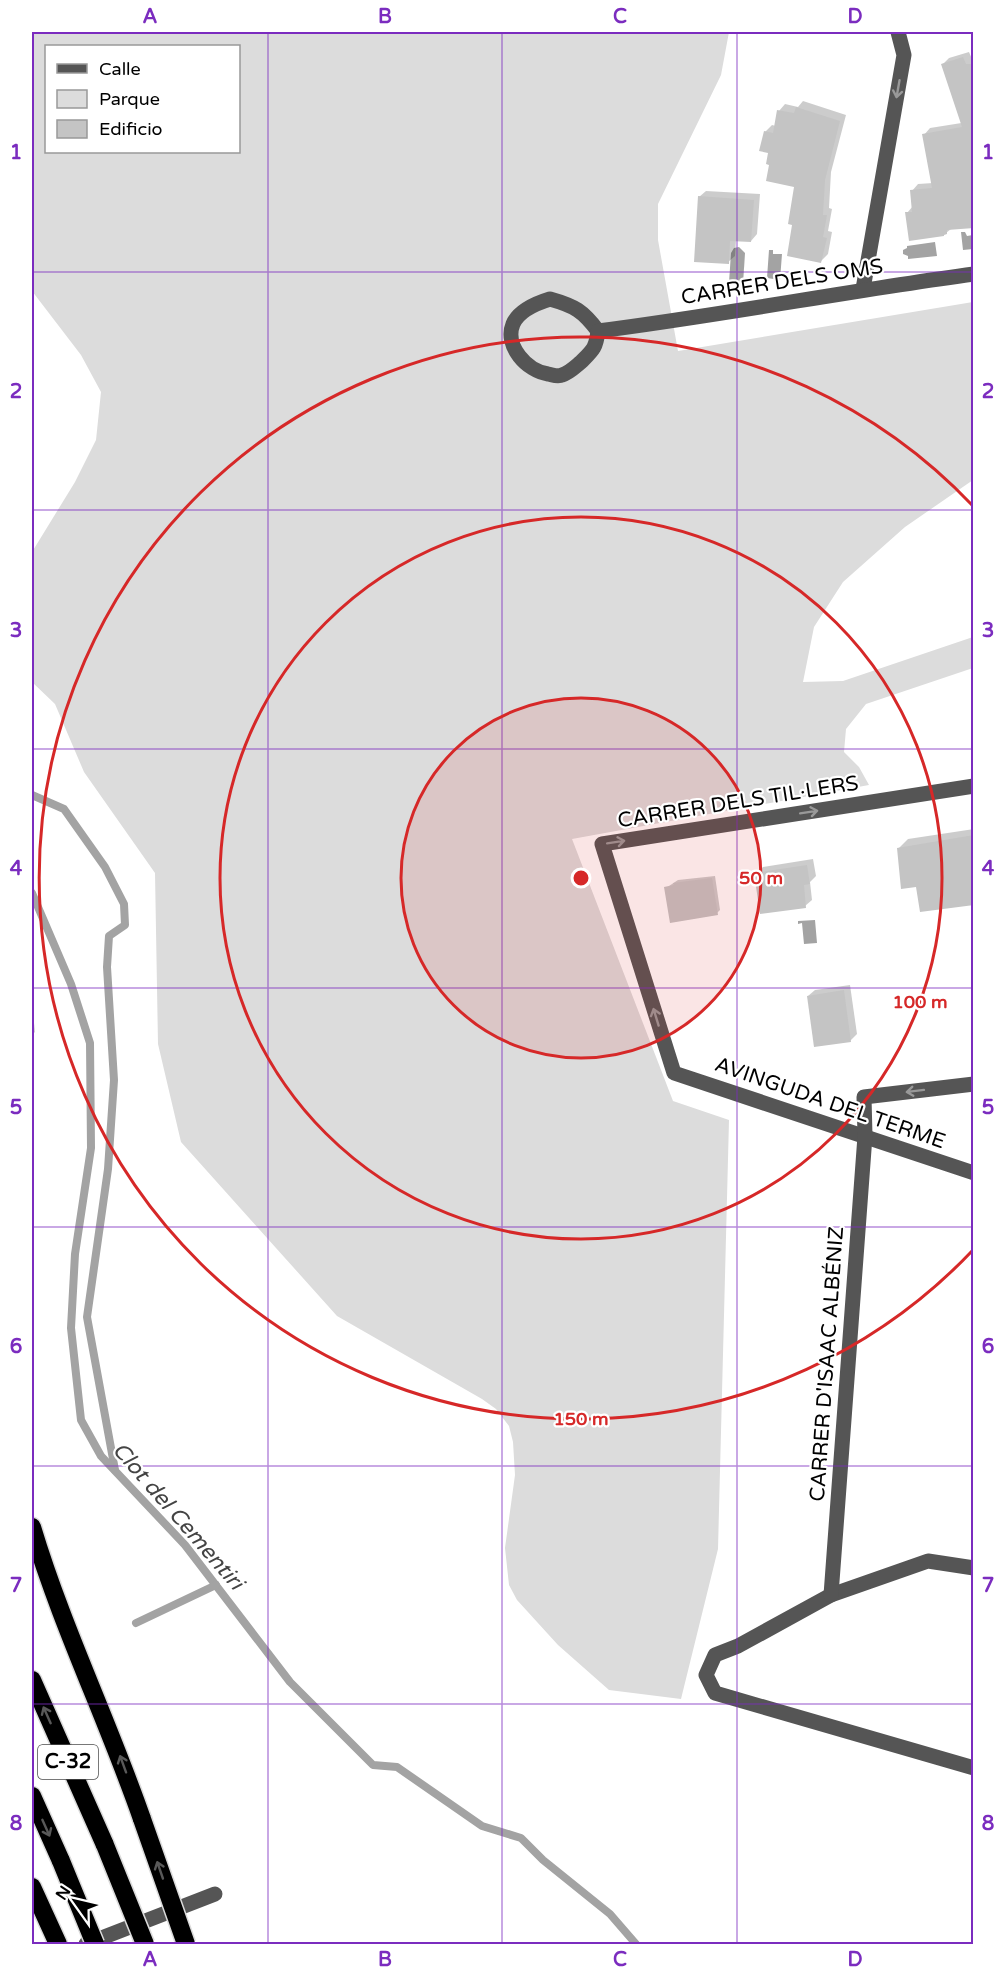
<svg xmlns="http://www.w3.org/2000/svg" width="1005" height="1976" font-family="'Varela Round',sans-serif">
	<rect width="100%" height="100%" fill="#fff"/>
	<path fill="#dcdcdc" fill-rule="evenodd" d="M32,32H729L721,75L658,204V240L678,351L973,302V480L905,527L843,582L814,627L803,682L843,681L973,637V668L866,704L846,729L844,752L859,767L869,785L572,839L673,1101L729,1120L718,1549L681,1699L609,1690L558,1645L517,1600L509,1585L505,1548L515,1475L513,1442L509,1426L496,1409L482,1399L337,1316L181,1142L158,1044L155,873L84,772L55,704L32,682V552L75,482L96,440L101,392L81,355L32,291ZM46,46H238V152H46Z"/>
	<g fill="#a3a3a3">
		<path d="M961,232H965L967,236L973,235V249L963,250Z"/>
		<path d="M935,242L937,256L908,259V256L903,254V250L907,248V246Z"/>
		<path d="M739,247L745,253L743,284L729,283L731,253L734,248Z"/>
		<path d="M769,250H773V254H782L780,280L767,278Z"/>
		<path d="M815,920L817,943L804,944L802,923L798,924V921Z"/>
	</g>
	<g fill="#0003">
		<path d="M969,52L972,59L974,58V101L943,64L949,58Z"/>
		<path d="M803,101L846,115L831,172L829,208L832,209L828,231L832,232L828,254L821,261L794,224L796,186L771,163L765,132L772,125L776,126L779,111L785,104L798,107Z"/>
		<path d="M974,121L951,229L946,233L907,213L913,206L912,191L918,184L933,183L924,135L930,128Z"/>
		<path d="M706,191L760,194L757,234L751,241L736,240L735,256L728,262L699,197Z"/>
		<path d="M974,829V869L917,885L899,848L908,839Z"/>
		<path d="M813,859L816,876L810,882L812,900L805,906L756,874L763,867Z"/>
		<path d="M715,876L720,910L717,913L666,888L678,880Z"/>
		<path d="M850,985L857,1034L850,1041L808,996L815,990Z"/>
		<path d="M32,1004L35,1032L32,1035Z"/>
	</g>
	<g fill="none" stroke-linecap="round" stroke-linejoin="round">
		<g stroke="#a3a3a3" stroke-width="8">
			<path d="M32,795L64,809L105,867L124,904L125,925L109,936L107,967L114,1080L108,1169L87,1317L115,1470"/>
			<path d="M32,893L71,984L90,1043L91,1148L75,1254L71,1328L81,1420L101,1456L185,1545L290,1682L373,1765L397,1767L482,1826L521,1838L543,1860L610,1914L636,1944"/>
			<path d="M136,1623L216,1585"/>
		</g>
	</g>
	<g fill="#c4c4c4">
		<path d="M963,57L966,64H974V228L947,230V234L944,235V236L909,241L905,212H912L910,190L932,188L922,134L962,127L941,64Z"/>
		<path d="M796,107L840,121L825,180L823,215H827L823,237L827,238L821,263L787,256L792,225L788,224L794,187L766,181L769,165L766,164L768,153L759,151L764,131L773,133L777,110L794,113Z"/>
		<path d="M698,196L754,200L751,242L730,241L729,264L694,262Z"/>
		<path d="M974,835V905L920,912L916,887L901,889L897,848Z"/>
		<path d="M807,865L810,884L804,885L806,908L760,914L754,873Z"/>
		<path d="M712,878L718,915L670,923L664,887L674,885L673,883Z"/>
		<path d="M844,990L851,1042L814,1047L807,996Z"/>
	</g>
	<g fill="none" stroke-linecap="round" stroke-linejoin="round">
		<defs>
			<g id="highway">
				<path d="M32,1527C62,1627 108,1721 142,1819"/>
				<path d="M32,1680L105,1845"/>
				<path d="M32,1796L61,1861"/>
				<path d="M32,1887L58,1944"/>
			</g>
		</defs>
		<use href="#highway" stroke="#dbdbdb" stroke-width="21"/>
		<g stroke="#555" stroke-width="15">
			<path d="M863,289L904,55L898,32"/>
			<path d="M550,299C575,306 583,311 598,331C596,348 593,350 581,362C575,367 569,373 562,375C558,377 553,375 548,374C527,371 504,346 513,324C519,310 537,303 550,299Z"/>
			<path d="M598,331C723,315 848,291 974,274"/>
			<path d="M974,786L602,844L674,1073L974,1173"/>
			<path d="M974,1568L928,1561L831,1595L738,1646L715,1655L706,1675L715,1693L974,1768"/>
			<path d="M831,1595L865,1136L864,1097L974,1084"/>
			<path d="M86,1944L215,1894"/>
		</g>
		<use href="#highway" stroke="#000" stroke-width="18"/>
		<defs>
			<g id="highway-bridge">
				<path d="M142,1819L186,1944"/>
				<path d="M105,1845L145,1944"/>
				<path d="M61,1861L95,1944"/>
			</g>
		</defs>
		<use href="#highway-bridge" stroke="#dbdbdb" stroke-width="21" stroke-linecap="butt"/>
		<use href="#highway-bridge" stroke="#000" stroke-width="18"/>
	</g>
	<defs><path id="oneway-shaft" d="M-6 0H5M1.5-3L5.5 0L1.5 3" fill="none" stroke-width="1.6" stroke-linecap="round" stroke-linejoin="round" transform="scale(1.5)"/></defs>
	<g stroke="#999">
		<use href="#oneway-shaft" transform="translate(898 89) rotate(100)"/>
		<use href="#oneway-shaft" transform="translate(809 812) rotate(-9)"/>
		<use href="#oneway-shaft" transform="translate(616 842) rotate(-9)"/>
		<use href="#oneway-shaft" transform="translate(656 1017) rotate(-107)"/>
		<use href="#oneway-shaft" transform="translate(915 1091) rotate(173)"/>
	</g>
	<g stroke="#595959">
		<use href="#oneway-shaft" transform="translate(47 1715) rotate(-114)"/>
		<use href="#oneway-shaft" transform="translate(123 1764) rotate(-110)"/>
		<use href="#oneway-shaft" transform="translate(46 1828) rotate(66)"/>
		<use href="#oneway-shaft" transform="translate(160 1870) rotate(-109)"/>
	</g>
	<path fill="none" stroke="#7b2cbf" stroke-width="1.5" stroke-opacity="0.55" d="M268,32V1944M502,32V1944M737,32V1944M32,272H974M32,510H974M32,749H974M32,988H974M32,1227H974M32,1466H974M32,1704H974"/>
	<circle cx="581" cy="878" r="180" fill="#d62828" fill-opacity=".12"/>
	<g fill="none" stroke="#d62828" stroke-width="3">
		<circle cx="581" cy="878" r="180"/>
		<circle cx="581" cy="878" r="361"/>
		<path d="M973 1250A541 541 0 1 1 973 506"/>
	</g>
	<g text-anchor="middle" dominant-baseline="central" stroke-width="4.5" stroke-linejoin="round" paint-order="stroke">
		<rect fill="#fff" stroke="#4c4c4c" stroke-width="1.5" x="38" y="1745" width="60" height="34" rx="4.5"/>
		<g font-size="20" font-weight="bold" fill="#000">
			<text x="68" y="1762">C-32</text>
		</g>
		<g font-size="21" fill="#000" stroke="#fff">
			<text transform="translate(782 282) rotate(-9)">CARRER DELS OMS</text>
			<text transform="translate(738 802) rotate(-9)">CARRER DELS TIL·LERS</text>
			<text transform="translate(830 1103) rotate(19)">AVINGUDA DEL TERME</text>
			<text transform="translate(827 1364) rotate(-86)">CARRER D'ISAAC ALBÉNIZ</text>
		</g>
		<g font-size="22" font-style="italic" fill="#444" stroke="#fff">
			<text transform="translate(178 1516) rotate(49)">Clot del Cementiri</text>
		</g>
	</g>
	<circle cx="581" cy="878" r="9" fill="#d62828" stroke="#fff" stroke-width="3"/>
	<g font-size="18" text-anchor="middle" font-weight="bold" fill="#d62828" stroke="#fff" stroke-width="4.5" stroke-linejoin="round" paint-order="stroke">
		<text x="761" y="884">50 m</text>
		<text x="920" y="1008">100 m</text>
		<text x="581" y="1425">150 m</text>
	</g>
	<rect width="1005" height="1976" fill="none" stroke="#ffffff" stroke-width="66"/>
	<rect x="45" y="45" width="195" height="108" fill="#ffffff" stroke="#999999" stroke-width="1.5"/>
	<rect x="57" y="64" width="30" height="9" fill="#555555" stroke="#999999" stroke-width="1.5"/>
	<text x="99" y="75" font-size="18" fill="#000000">Calle</text>
	<rect x="57" y="90" width="30" height="18" fill="#dcdcdc" stroke="#999999" stroke-width="1.5"/>
	<text x="99" y="105" font-size="18" fill="#000000">Parque</text>
	<rect x="57" y="120" width="30" height="18" fill="#c4c4c4" stroke="#999999" stroke-width="1.5"/>
	<text x="99" y="135" font-size="18" fill="#000000">Edificio</text>
	<g transform="translate(75 1901) rotate(304)" stroke="#ffffff" stroke-width="4.5" paint-order="stroke">
	<path d="M0-4.5L10 22L0 15L-10 22Z" fill="#000000"/>
	<text y="-9" font-size="16" font-weight="bold" text-anchor="middle" fill="#000000">N</text>
	</g>
	<rect x="33" y="33" width="939" height="1910" fill="none" stroke="#7b2cbf" stroke-width="2"/>
	<g font-size="20" text-anchor="middle" font-weight="bold" fill="#7b2cbf">
		<text x="150" y="23">A</text>
		<text x="385" y="23">B</text>
		<text x="620" y="23">C</text>
		<text x="855" y="23">D</text>
		<text x="16" y="159">1</text>
		<text x="988" y="159">1</text>
		<text x="16" y="398">2</text>
		<text x="988" y="398">2</text>
		<text x="16" y="637">3</text>
		<text x="988" y="637">3</text>
		<text x="16" y="875">4</text>
		<text x="988" y="875">4</text>
		<text x="16" y="1114">5</text>
		<text x="988" y="1114">5</text>
		<text x="16" y="1353">6</text>
		<text x="988" y="1353">6</text>
		<text x="16" y="1592">7</text>
		<text x="988" y="1592">7</text>
		<text x="16" y="1830">8</text>
		<text x="988" y="1830">8</text>
		<text x="150" y="1966">A</text>
		<text x="385" y="1966">B</text>
		<text x="620" y="1966">C</text>
		<text x="855" y="1966">D</text>
	</g>
</svg>
